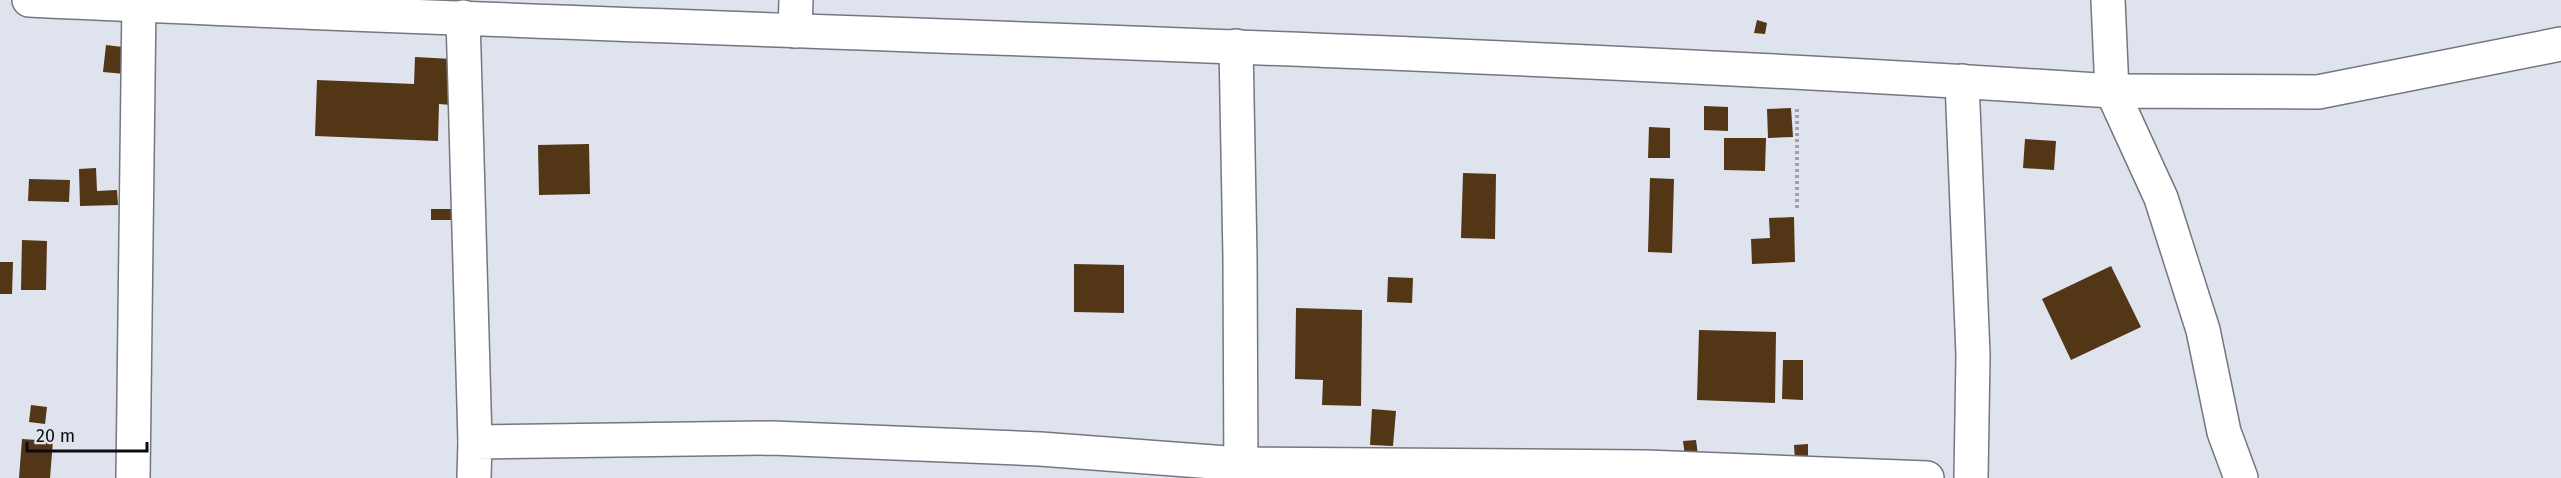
<svg xmlns="http://www.w3.org/2000/svg" width="2561" height="478" font-family="'Fira Sans',sans-serif">
	<rect width="100%" height="100%" fill="#dfe3ed"/>
	<g fill="#523616">
		<path d="M1757,20L1767,23L1765,34L1754,33Z"/>
		<path d="M106,45L139,49L136,75L103,72Z"/>
		<path d="M415,57L452,59L451,105L439,104L438,141L315,136L317,80L414,84Z"/>
		<path d="M1704,106L1728,107V131L1704,130Z"/>
		<path d="M1791,108L1793,137L1768,138L1767,109Z"/>
		<path d="M1649,127L1670,128V158H1648Z"/>
		<path d="M1724,138H1766L1765,171L1724,170Z"/>
		<path d="M2025,139L2056,141L2054,170L2023,168Z"/>
		<path d="M589,144L590,194L539,195L538,145Z"/>
		<path d="M96,168L97,191L117,190L118,205L80,206L79,169Z"/>
		<path d="M1463,173L1496,174L1495,239L1461,238Z"/>
		<path d="M1650,178L1674,179L1672,253L1648,252Z"/>
		<path d="M29,179L70,180L69,202L28,201Z"/>
		<rect x="431" y="209" width="35" height="11"/>
		<path d="M1794,217L1795,262L1752,264L1751,239L1770,238L1769,218Z"/>
		<path d="M22,240L47,241L46,290H21Z"/>
		<path d="M0,262H13L12,294H0Z"/>
		<path d="M1074,264L1124,265V313L1074,312Z"/>
		<path d="M2111,266L2141,327L2071,360L2042,299Z"/>
		<path d="M1388,277L1413,278L1412,303L1387,302Z"/>
		<path d="M1296,308L1362,310L1361,406L1322,405L1323,380L1295,379Z"/>
		<path d="M1699,330L1776,332L1775,403L1697,400Z"/>
		<path d="M1783,360H1803V400L1782,399Z"/>
		<path d="M31,405L47,407L45,424L29,422Z"/>
		<path d="M1372,409L1396,411L1393,446L1370,445Z"/>
		<path d="M22,439L53,441L50,478H19Z"/>
		<path d="M1696,440L1698,455L1685,456L1683,441Z"/>
		<path d="M1808,444V460H1795L1794,445Z"/>
	</g>
	<g fill="none" stroke-linecap="round" stroke-linejoin="round">
		<defs>
			<g id="street">
				<path d="M29,0C724,33 1419,45 2112,91L2108,0"/>
				<path d="M463,17L475,442"/>
				<path d="M795,31L796,0"/>
				<path d="M1236,46L1240,257L1241,478"/>
				<path d="M1962,81L1973,355L1971,478"/>
				<path d="M133,478L139,0"/>
				<path d="M474,478L475,442L772,438L1040,449L1240,464L1646,467L1927,478"/>
				<path d="M2241,478L2224,432L2203,330L2161,198L2112,91L2318,92L2561,44"/>
			</g>
		</defs>
		<use href="#street" stroke="#747780" stroke-width="36"/>
		<path stroke="#9fa2aa" stroke-width="4" stroke-dasharray="3 3" stroke-linecap="butt" d="M1797,109V211"/>
		<use href="#street" stroke="#fff" stroke-width="33"/>
	</g>
	<path d="M27 442v9h120v-9" fill="none" stroke="#0b0c0f" stroke-width="3"/>
	<text x="36" y="442" font-size="18" fill="#0b0c0f" stroke="#dfe3ed" stroke-width="4.5" paint-order="stroke">20 m</text>
</svg>
